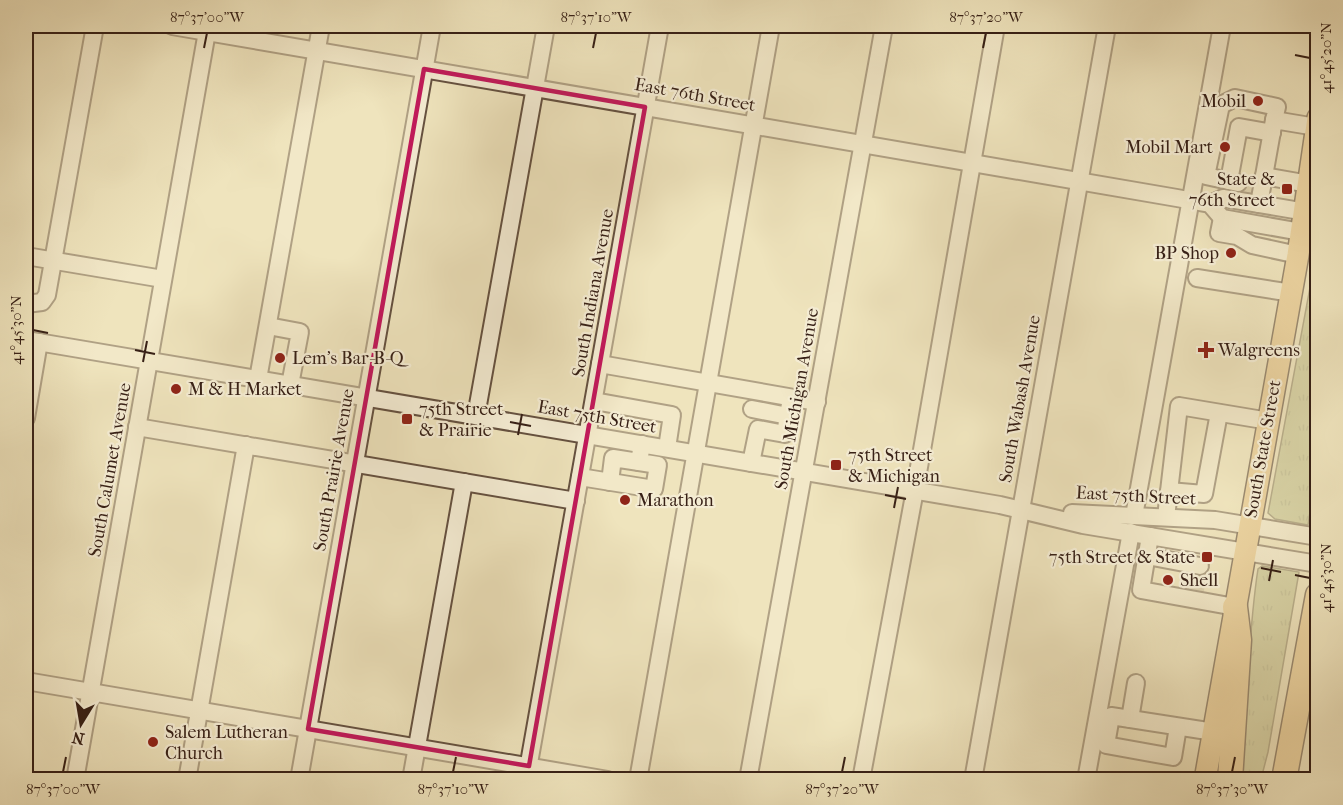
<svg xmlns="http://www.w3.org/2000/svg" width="1343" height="805" font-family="'IM FELL French Canon',serif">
	<defs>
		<pattern id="grass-tufts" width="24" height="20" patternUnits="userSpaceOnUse" patternTransform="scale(1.5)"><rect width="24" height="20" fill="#bfc28d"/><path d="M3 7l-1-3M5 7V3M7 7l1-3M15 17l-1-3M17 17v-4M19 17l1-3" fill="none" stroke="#a5a679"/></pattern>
	</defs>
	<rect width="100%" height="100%" fill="#efe4bd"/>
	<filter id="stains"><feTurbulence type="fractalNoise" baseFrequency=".00333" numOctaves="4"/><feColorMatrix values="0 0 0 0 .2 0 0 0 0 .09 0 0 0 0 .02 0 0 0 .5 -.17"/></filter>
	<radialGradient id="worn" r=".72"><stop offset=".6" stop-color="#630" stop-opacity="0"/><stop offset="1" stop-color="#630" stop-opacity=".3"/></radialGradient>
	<g fill="url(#grass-tufts)" stroke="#7b7152" stroke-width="1.5">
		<path d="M1317,250L1318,459L1308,525L1275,519L1268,513Z"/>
		<path d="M1262,566L1299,572L1268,752L1261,779L1236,780C1249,710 1247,639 1258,569Z"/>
	</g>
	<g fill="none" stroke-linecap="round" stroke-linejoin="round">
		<g stroke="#cabd9c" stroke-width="16" stroke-dasharray="16 8" stroke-linecap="butt">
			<path d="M1238,183L1254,186"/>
			<path d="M1196,590L1199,573"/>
		</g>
		<defs>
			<g id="minor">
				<path d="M172,26L1177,198L1210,204L1222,218L1318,235"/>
				<path d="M1264,176L1309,184"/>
				<path d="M1229,181L1239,127L1272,133"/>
				<path d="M1238,183L1206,176L1221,105L1235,98L1277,107L1274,120"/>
				<path d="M1210,204L1223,198L1318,214"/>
				<path d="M1259,204L1274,120L1316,127"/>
				<path d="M1222,218L1219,233L1237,236L1252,245L1298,255"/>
				<path d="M26,256L163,279"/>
				<path d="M1197,278L1292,293"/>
				<path d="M26,304L42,302L47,295L95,26"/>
				<path d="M268,326L300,332L290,385"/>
				<path d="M26,340L1000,505L1083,525L1318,564"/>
				<path d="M600,364L817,402"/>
				<path d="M258,379L321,26"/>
				<path d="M594,401L672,415L667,448"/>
				<path d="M752,409L788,416"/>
				<path d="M476,416L546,26"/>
				<path d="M26,418L39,342"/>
				<path d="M137,427L576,501"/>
				<path d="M751,463L758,429L785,434L791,398"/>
				<path d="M580,477L654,489L658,465L639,462L642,444"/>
				<path d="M610,482L613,458L639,462"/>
				<path d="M1169,491L1204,494L1219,413"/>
				<path d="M1072,513L1215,520L1318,537"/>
				<path d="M1134,516L1222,26"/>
				<path d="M1166,517L1179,406L1269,421"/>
				<path d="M1150,536L1141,590L1235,607"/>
				<path d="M1147,556L1200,566"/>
				<path d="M26,681L608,780"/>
				<path d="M1130,719L1136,683"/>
				<path d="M1178,727L1173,757L1106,745L1111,716L1214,732"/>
				<path d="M75,780L208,26"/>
				<path d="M187,780L246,445"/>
				<path d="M299,780L432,26"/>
				<path d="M411,780L464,482"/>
				<path d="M526,780L660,26"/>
				<path d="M638,780L771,26"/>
				<path d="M748,780L884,26"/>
				<path d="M861,780L915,490L996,26"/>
				<path d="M973,780L1107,26"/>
				<path d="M1086,780L1131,532"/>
			</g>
			<path id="major" d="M1205,780L1298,255L1318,118"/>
			<g id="highway">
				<path d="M1230,780L1239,640L1235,607"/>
				<path d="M1284,780L1318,595"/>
			</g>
		</defs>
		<use href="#minor" stroke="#655140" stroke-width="20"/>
		<use href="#major" stroke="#372016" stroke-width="24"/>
		<use href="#highway" stroke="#372016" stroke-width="27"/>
		<use href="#minor" stroke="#f5edd4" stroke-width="16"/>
		<use href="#major" stroke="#e8c27e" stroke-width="21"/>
		<use href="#highway" stroke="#e8c27e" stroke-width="24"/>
		<path stroke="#372016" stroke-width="3" stroke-dasharray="10 10" stroke-linecap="butt" d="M1313,780L1318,753"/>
	</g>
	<path d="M0 0H1343V805H0ZM424,69L645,107L529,766L308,729Z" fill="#efe4bd" fill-opacity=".55" fill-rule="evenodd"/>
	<path fill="none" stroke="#c2185b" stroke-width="4.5" stroke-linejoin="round" d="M424,69L645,107L529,766L308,729Z"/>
	<path fill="none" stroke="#372016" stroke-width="2" d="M204,48L207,33M593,48L596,33M983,48L986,33M1295,55L1310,58M33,330L48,333M135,350L155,354M143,362L147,341M510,422L531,426M518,435L522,414M885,495L906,499M894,508L898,487M1261,568L1281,572M1295,575L1310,578M1269,581L1273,560M63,772L66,757M453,772L456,757M842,772L845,757M1232,772L1235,757"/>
	<g fill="#8f2418" stroke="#f5edd4" stroke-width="2">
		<circle cx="1258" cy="101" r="6"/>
		<circle cx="1225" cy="147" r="6"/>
		<rect x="1281" y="183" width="12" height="12" rx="3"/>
		<circle cx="1231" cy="253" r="6"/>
		<path d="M1203 341h6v6h6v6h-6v6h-6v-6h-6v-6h6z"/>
		<circle cx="280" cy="358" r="6"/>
		<circle cx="176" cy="389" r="6"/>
		<rect x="401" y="413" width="12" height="12" rx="3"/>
		<rect x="830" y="459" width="12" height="12" rx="3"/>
		<circle cx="625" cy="500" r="6"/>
		<rect x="1201" y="551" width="12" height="12" rx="3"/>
		<circle cx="1168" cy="580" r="6"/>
		<circle cx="153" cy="742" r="6"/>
	</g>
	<g text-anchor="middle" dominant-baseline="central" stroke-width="4.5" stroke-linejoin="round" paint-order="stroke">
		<g font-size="18" fill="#372016" stroke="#f5edd4">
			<text transform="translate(695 95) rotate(10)">East 76th Street</text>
			<text transform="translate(593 293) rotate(-80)">South Indiana Avenue</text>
			<text transform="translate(797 399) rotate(-80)">South Michigan Avenue</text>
			<text transform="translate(1020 399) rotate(-80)">South Wabash Avenue</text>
			<text transform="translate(597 417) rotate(10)">East 75th Street</text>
			<text transform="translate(1263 449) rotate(-80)">South State Street</text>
			<text transform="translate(110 470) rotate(-80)">South Calumet Avenue</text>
			<text transform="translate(334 470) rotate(-80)">South Prairie Avenue</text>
			<text transform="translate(1136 496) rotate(3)">East 75th Street</text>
		</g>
		<g font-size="18" fill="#372016" stroke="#f5edd4" text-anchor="start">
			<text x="1246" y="101" text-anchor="end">Mobil</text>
			<text x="1213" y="147" text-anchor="end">Mobil Mart</text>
			<text x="1275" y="179" text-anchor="end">State &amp;<tspan x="1275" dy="21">76th Street</tspan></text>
			<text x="1219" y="253" text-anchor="end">BP Shop</text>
			<text x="1218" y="350">Walgreens</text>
			<text x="292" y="358">Lem's Bar-B-Q</text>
			<text x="188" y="389">M &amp; H Market</text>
			<text x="419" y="409">75th Street<tspan x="419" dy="21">&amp; Prairie</tspan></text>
			<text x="848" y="455">75th Street<tspan x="848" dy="21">&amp; Michigan</tspan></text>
			<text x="637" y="500">Marathon</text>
			<text x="1195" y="557" text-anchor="end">75th Street &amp; State</text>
			<text x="1180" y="580">Shell</text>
			<text x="165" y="732">Salem Lutheran<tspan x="165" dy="21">Church</tspan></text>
		</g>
	</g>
	<rect width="1343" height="805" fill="none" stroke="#efe4bd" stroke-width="66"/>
	<g transform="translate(81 724) rotate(191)" stroke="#f5edd4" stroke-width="4.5" paint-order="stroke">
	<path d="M0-4.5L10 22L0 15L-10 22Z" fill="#372016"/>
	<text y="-9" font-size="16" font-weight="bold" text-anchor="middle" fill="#372016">N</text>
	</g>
	<rect x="33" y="33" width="1277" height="739" fill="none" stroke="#372016" stroke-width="2"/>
	<g font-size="15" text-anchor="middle" fill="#372016">
		<text x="207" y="22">87°37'00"W</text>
		<text x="596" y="22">87°37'10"W</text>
		<text x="986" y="22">87°37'20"W</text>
		<text transform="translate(1326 58) rotate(-90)" y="5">41°45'20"N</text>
		<text transform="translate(16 330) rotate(-90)" y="5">41°45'30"N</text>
		<text transform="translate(1326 578) rotate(-90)" y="5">41°45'30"N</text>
		<text x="63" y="794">87°37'00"W</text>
		<text x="453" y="794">87°37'10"W</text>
		<text x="842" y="794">87°37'20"W</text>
		<text x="1232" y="794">87°37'30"W</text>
	</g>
	<rect width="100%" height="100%" filter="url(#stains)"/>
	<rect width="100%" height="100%" fill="url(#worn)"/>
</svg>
